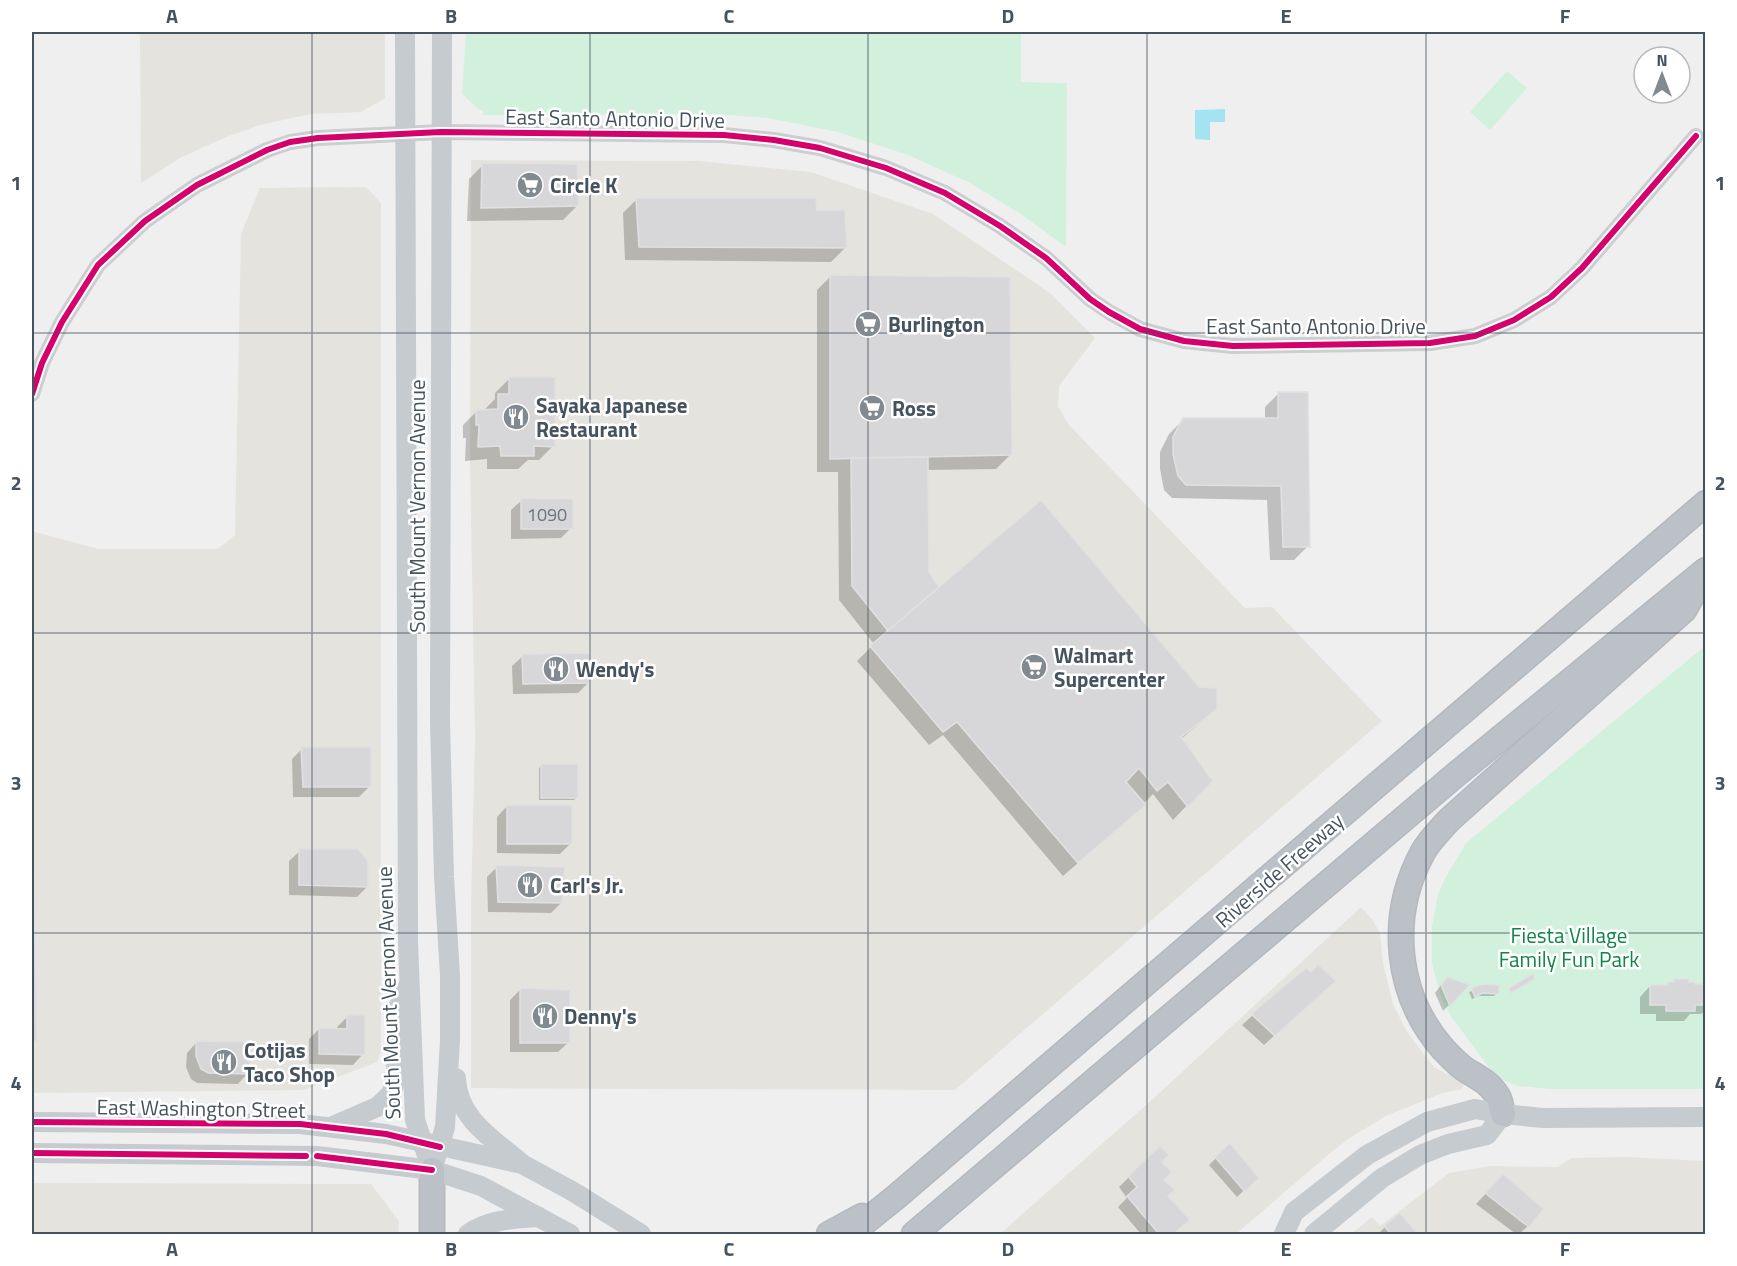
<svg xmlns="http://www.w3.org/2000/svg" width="1737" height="1266" font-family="'Titillium Web',sans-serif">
	<rect width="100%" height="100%" fill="#f0efef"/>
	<g fill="#e5e3dd">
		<path d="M140,32H385V98L361,112L311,114L260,125L226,137L180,158L141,183Z"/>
		<path d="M471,160L699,161L811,172L933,214L1050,293L1095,338L1059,386L1058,406L1068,424L1245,608L1272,607L1382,721L955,1090L471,1088V903L475,739L470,460Z"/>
		<path d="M366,187L381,203V1051L377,1062L304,1090L32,1093V531L98,549H218L235,535L241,234L260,188Z"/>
		<path d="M1361,907L1372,919L1380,933L1383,963L1393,1004L1407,1032L1434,1067L1464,1083L1462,1089L1440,1094L1386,1116L1351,1137L1329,1154L1236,1234H1000L1155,1097Z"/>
		<path d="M1628,1157L1705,1161V1234H1351L1372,1217L1380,1226L1449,1173L1490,1166L1558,1167L1571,1158Z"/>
		<path d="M32,1183L371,1184L399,1221L398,1234H32Z"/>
	</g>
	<g fill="#d2f1dd">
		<path d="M466,32H1021V82L1067,83L1066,247L1022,215L970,183L908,155L838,132L768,118L714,114L483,115V110H479L462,94Z"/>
		<path d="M1507,71L1527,88L1490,130L1470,112Z"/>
		<path d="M1705,646V1089H1549L1518,1086L1496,1077L1450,1015L1441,997L1432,964V926L1438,895L1443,882L1466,843Z"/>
	</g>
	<path fill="#a4e3f2" d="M1225,109V122H1210V140L1195,139V110Z"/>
	<g fill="#0003">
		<path d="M483,165L577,206L563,220L467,221L469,179Z"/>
		<path d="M637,199L816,212L845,248L831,262L625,260L623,213Z"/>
		<path d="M831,276L1010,455L996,469L927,470V573L939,589L1216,709L1181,739L1211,780L1173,820L1153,794L1130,818L1063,876L943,735L929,745L857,661L874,644L839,600L838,472H817V290Z"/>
		<path d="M509,379L553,446L539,460H528L518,469H487V459L465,461L466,438H463V425L477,411L484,410L495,399V393Z"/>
		<path d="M1279,393L1308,546L1294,560H1270L1267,500L1172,498L1164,490L1160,469V452L1169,434L1183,420H1265V407Z"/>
		<path d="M522,500L571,528L561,538L511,539V510Z"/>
		<path d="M523,656L589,682L578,693L513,694L512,666Z"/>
		<path d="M302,749L369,787L359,797H293L292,759Z"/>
		<path d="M542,765L577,797L574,800H539V768Z"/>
		<path d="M507,806L571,843L560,854L497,853V817Z"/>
		<path d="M32,812L35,1041L32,1044Z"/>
		<path d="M300,851L367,887L357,897L289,895V861Z"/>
		<path d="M497,867L561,903L551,913L488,912L487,877Z"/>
		<path d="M1674,981L1693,986H1706V1010L1701,1014H1690L1684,1021H1656V1014H1640V997L1650,986H1666Z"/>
		<path d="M1441,985H1468L1443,1011L1435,993Z"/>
		<path d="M1484,986L1497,993L1494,996H1478L1472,999L1469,992Z"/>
		<path d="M520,990L569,1042L558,1052H510V1000Z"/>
		<path d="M1324,991L1264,1045L1242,1025L1253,1015Z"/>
		<path d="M348,1016L363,1054L353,1065L309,1064V1039L319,1029L337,1030V1027Z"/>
		<path d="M197,1042L248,1073L238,1084L197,1083L191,1079L186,1067L187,1053Z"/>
		<path d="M1230,1145L1257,1178L1237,1197L1209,1165Z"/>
		<path d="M1129,1177L1162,1180L1167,1197L1188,1220L1173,1234H1141L1118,1207L1127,1198L1119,1187Z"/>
		<path d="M1493,1186L1528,1226L1519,1234H1516L1476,1204Z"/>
		<path d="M1400,1215L1416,1234H1378L1385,1227Z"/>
		<path d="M111,1233L168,1234H110Z"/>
	</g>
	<g fill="#d7d7d9" stroke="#e1e1e2" stroke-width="1.5">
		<path d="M482,163L577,164L579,206L481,208Z"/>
		<path d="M636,198H816L817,210H845L847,248L639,247Z"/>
		<path d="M830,275L1010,277L1012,455L830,459Z"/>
		<path d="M509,377H555V447L534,446V456H501L500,446L478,447L479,425H476V410L498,409V394H509Z"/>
		<path d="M1278,392H1308L1310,547H1283L1281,486L1186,485L1178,476L1173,454V437L1183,418H1278Z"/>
		<path d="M928,457L929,572L939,587L888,631L852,586L851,458Z"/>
		<path d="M521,498L573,499V529H521Z"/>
		<path d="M1041,500L1199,687L1217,688V709L1181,737L1213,781L1188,807L1168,782L1157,791L1139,768L1126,782L1146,805L1078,863L957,722L943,732L870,646Z"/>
		<path d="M590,653V683L523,684L522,654Z"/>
		<path d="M301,747H371V787H303Z"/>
		<rect x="541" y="764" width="37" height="34"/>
		<path d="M32,771L37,1041H32Z"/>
		<rect x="507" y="805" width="65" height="39"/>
		<path d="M299,849H358L368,861V887L299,885Z"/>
		<path d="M496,865L565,867L562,903L498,902Z"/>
		<path d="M1318,964L1336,981L1275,1036L1251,1014L1306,968L1311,972Z"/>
		<path d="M1533,974L1535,979L1511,993L1509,988Z"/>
		<path d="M1448,977L1470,985L1450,1006L1441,985Z"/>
		<path d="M1674,979H1689V982H1695V984H1706V1005H1695V1011H1666V1005H1650V985H1668V982H1674Z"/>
		<path d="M1484,984L1499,985V994L1482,993L1475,997L1471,988Z"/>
		<path d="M520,988L570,990V1043H520Z"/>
		<path d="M347,1015H365V1055L319,1054V1028L347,1029Z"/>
		<path d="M196,1041L250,1042V1074L208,1073L201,1069L196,1056Z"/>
		<path d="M1230,1143L1259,1178L1245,1192L1215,1157Z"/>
		<path d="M1160,1146L1169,1155L1162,1162L1172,1172L1164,1180L1175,1190L1168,1196L1190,1220L1173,1234H1159L1127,1196L1137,1187L1128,1176Z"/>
		<path d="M1503,1174L1544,1209L1529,1227L1485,1193Z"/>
		<path d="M1400,1213L1418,1234H1391L1384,1226Z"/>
		<path d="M111,1232L229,1234H111Z"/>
		<path d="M357,1232L385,1233V1234H357Z"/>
	</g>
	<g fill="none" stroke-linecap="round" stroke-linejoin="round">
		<defs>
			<g id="highway">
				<path d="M1503,1114C1501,1109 1501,1102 1498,1097C1490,1082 1476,1077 1463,1068C1456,1063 1449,1055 1443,1049C1395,994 1388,916 1423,852C1429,841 1440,830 1449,820L1684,610L1701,580"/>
				<path d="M432,1170V1234"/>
				<path d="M829,1234L862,1216"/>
				<path d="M850,1234L896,1197L1706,503"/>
				<path d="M914,1234L1459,772L1706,570"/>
			</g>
		</defs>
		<use href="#highway" stroke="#b4b9c0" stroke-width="27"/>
		<path stroke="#cbcfd1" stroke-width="16" d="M32,394L42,363L62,322L98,265L145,221L197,185L267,150L290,142L318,138L441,132L724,135L774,140L820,148L886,168L945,193L1000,226L1046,258L1090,299L1109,312L1140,329L1184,341L1233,346L1430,343L1475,336L1514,320L1551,297L1582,268L1696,136"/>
		<g stroke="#c6cbcf" stroke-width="20">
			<path d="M405,32L408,942L415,1120L432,1170"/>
			<path d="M456,1078C457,1118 493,1139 521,1163"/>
			<path d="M32,1122L300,1124L386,1134L522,1164L572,1191L641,1234"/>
			<path d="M331,1127L377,1107L391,1094L396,1079L397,1010L408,986"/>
			<path d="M32,1153L317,1156L432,1170L481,1186L570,1234"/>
			<path d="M432,1170L445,1127L450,1040V976L444,877L440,721L442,32"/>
			<path d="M468,1234C490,1219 513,1219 539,1217"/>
			<path d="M1284,1234L1294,1212L1367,1155L1427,1122L1438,1119L1475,1109L1503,1114L1543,1118L1706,1117"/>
			<path d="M1314,1234L1382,1178L1420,1155L1448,1144L1487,1135L1503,1114"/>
		</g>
		<use href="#highway" stroke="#bbc1c6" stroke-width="24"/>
		<defs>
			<g id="cycleway">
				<path d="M32,394L42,363L62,322L98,265L145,221L197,185L267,150L290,142L318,138L441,132L724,135L774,140L820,148L886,168L945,193L1000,226L1046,258L1090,299L1109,312L1140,329L1184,341L1233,346L1430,343L1475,336L1514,320L1551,297L1582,268L1696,136"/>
				<path d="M32,1122L300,1124L386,1134L440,1147"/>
				<path d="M32,1153L306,1156"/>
				<path d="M317,1156L432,1170"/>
			</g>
		</defs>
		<use href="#cycleway" stroke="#fff" stroke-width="10"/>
		<use href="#cycleway" stroke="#d6006c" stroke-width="6"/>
	</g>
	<path fill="none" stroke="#45535e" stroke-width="1.5" stroke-opacity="0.55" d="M312,32V1234M590,32V1234M868,32V1234M1147,32V1234M1426,32V1234M32,333H1706M32,633H1706M32,933H1706"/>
	<defs>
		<symbol id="supermarket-disc" viewBox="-11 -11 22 22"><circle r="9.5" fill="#818a91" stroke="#fff"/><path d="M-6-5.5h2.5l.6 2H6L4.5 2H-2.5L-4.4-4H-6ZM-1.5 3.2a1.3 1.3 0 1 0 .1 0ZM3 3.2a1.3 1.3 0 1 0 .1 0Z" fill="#fff"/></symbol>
		<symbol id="restaurant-disc" viewBox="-11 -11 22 22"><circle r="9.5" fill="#818a91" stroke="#fff"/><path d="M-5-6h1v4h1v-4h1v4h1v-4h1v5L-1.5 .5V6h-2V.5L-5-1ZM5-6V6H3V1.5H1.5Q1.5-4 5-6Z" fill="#fff"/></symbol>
	</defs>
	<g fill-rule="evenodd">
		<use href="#supermarket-disc" x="515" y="170" width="30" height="30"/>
		<use href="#supermarket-disc" x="853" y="309" width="30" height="30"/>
		<use href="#supermarket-disc" x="857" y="393" width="30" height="30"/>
		<use href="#restaurant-disc" x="501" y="402" width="30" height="30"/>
		<use href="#supermarket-disc" x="1019" y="652" width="30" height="30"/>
		<use href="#restaurant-disc" x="541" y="654" width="30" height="30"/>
		<use href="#restaurant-disc" x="515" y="870" width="30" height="30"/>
		<use href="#restaurant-disc" x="530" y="1001" width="30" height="30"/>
		<use href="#restaurant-disc" x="209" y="1047" width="30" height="30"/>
	</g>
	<g text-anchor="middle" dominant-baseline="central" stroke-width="5" stroke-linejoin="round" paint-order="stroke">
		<g font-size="18" fill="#6b767e">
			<text x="547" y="514">1090</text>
		</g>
		<g font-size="21" fill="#45535e" stroke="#fff">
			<text transform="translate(615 118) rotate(1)">East Santo Antonio Drive</text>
			<text x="1316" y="326">East Santo Antonio Drive</text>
			<text transform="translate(417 506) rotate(-90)">South Mount Vernon Avenue</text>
			<text transform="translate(1279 870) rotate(-41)">Riverside Freeway</text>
			<text transform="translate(388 993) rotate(-92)">South Mount Vernon Avenue</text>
			<text transform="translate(201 1108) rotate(1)">East Washington Street</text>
		</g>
		<g font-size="21" font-weight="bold" fill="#45535e" stroke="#fff" text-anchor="start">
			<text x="550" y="185">Circle K</text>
			<text x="888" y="324">Burlington</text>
			<text x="536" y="405">Sayaka Japanese<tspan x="536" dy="24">Restaurant</tspan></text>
			<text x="892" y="408">Ross</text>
			<text x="1054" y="655">Walmart<tspan x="1054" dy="24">Supercenter</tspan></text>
			<text x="576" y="669">Wendy's</text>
			<text x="550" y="885">Carl's Jr.</text>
			<text x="564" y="1016">Denny's</text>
			<text x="244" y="1050">Cotijas<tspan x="244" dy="24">Taco Shop</tspan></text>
		</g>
		<g font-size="21" fill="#108548" stroke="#fff">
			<text x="1569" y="935">Fiesta Village<tspan x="1569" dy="24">Family Fun Park</tspan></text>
		</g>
	</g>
	<rect width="1737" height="1266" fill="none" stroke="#ffffff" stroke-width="66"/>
	<g transform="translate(1662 75)"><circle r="28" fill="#ffffff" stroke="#b5babf" stroke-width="1.5"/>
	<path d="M0-4.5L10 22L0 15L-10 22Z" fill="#818a91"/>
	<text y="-9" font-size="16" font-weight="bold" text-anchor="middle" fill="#45535e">N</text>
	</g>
	<rect x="33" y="33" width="1671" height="1200" fill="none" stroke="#45535e" stroke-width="2"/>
	<g font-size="20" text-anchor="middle" font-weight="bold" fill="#45535e">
		<text x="172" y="23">A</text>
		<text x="451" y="23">B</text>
		<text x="729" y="23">C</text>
		<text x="1008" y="23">D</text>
		<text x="1286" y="23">E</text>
		<text x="1565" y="23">F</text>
		<text x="16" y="190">1</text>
		<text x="1720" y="190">1</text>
		<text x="16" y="490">2</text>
		<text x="1720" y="490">2</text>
		<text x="16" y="790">3</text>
		<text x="1720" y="790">3</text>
		<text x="16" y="1090">4</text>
		<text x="1720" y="1090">4</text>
		<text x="172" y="1256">A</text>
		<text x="451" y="1256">B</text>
		<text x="729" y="1256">C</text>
		<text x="1008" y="1256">D</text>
		<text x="1286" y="1256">E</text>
		<text x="1565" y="1256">F</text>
	</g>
</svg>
